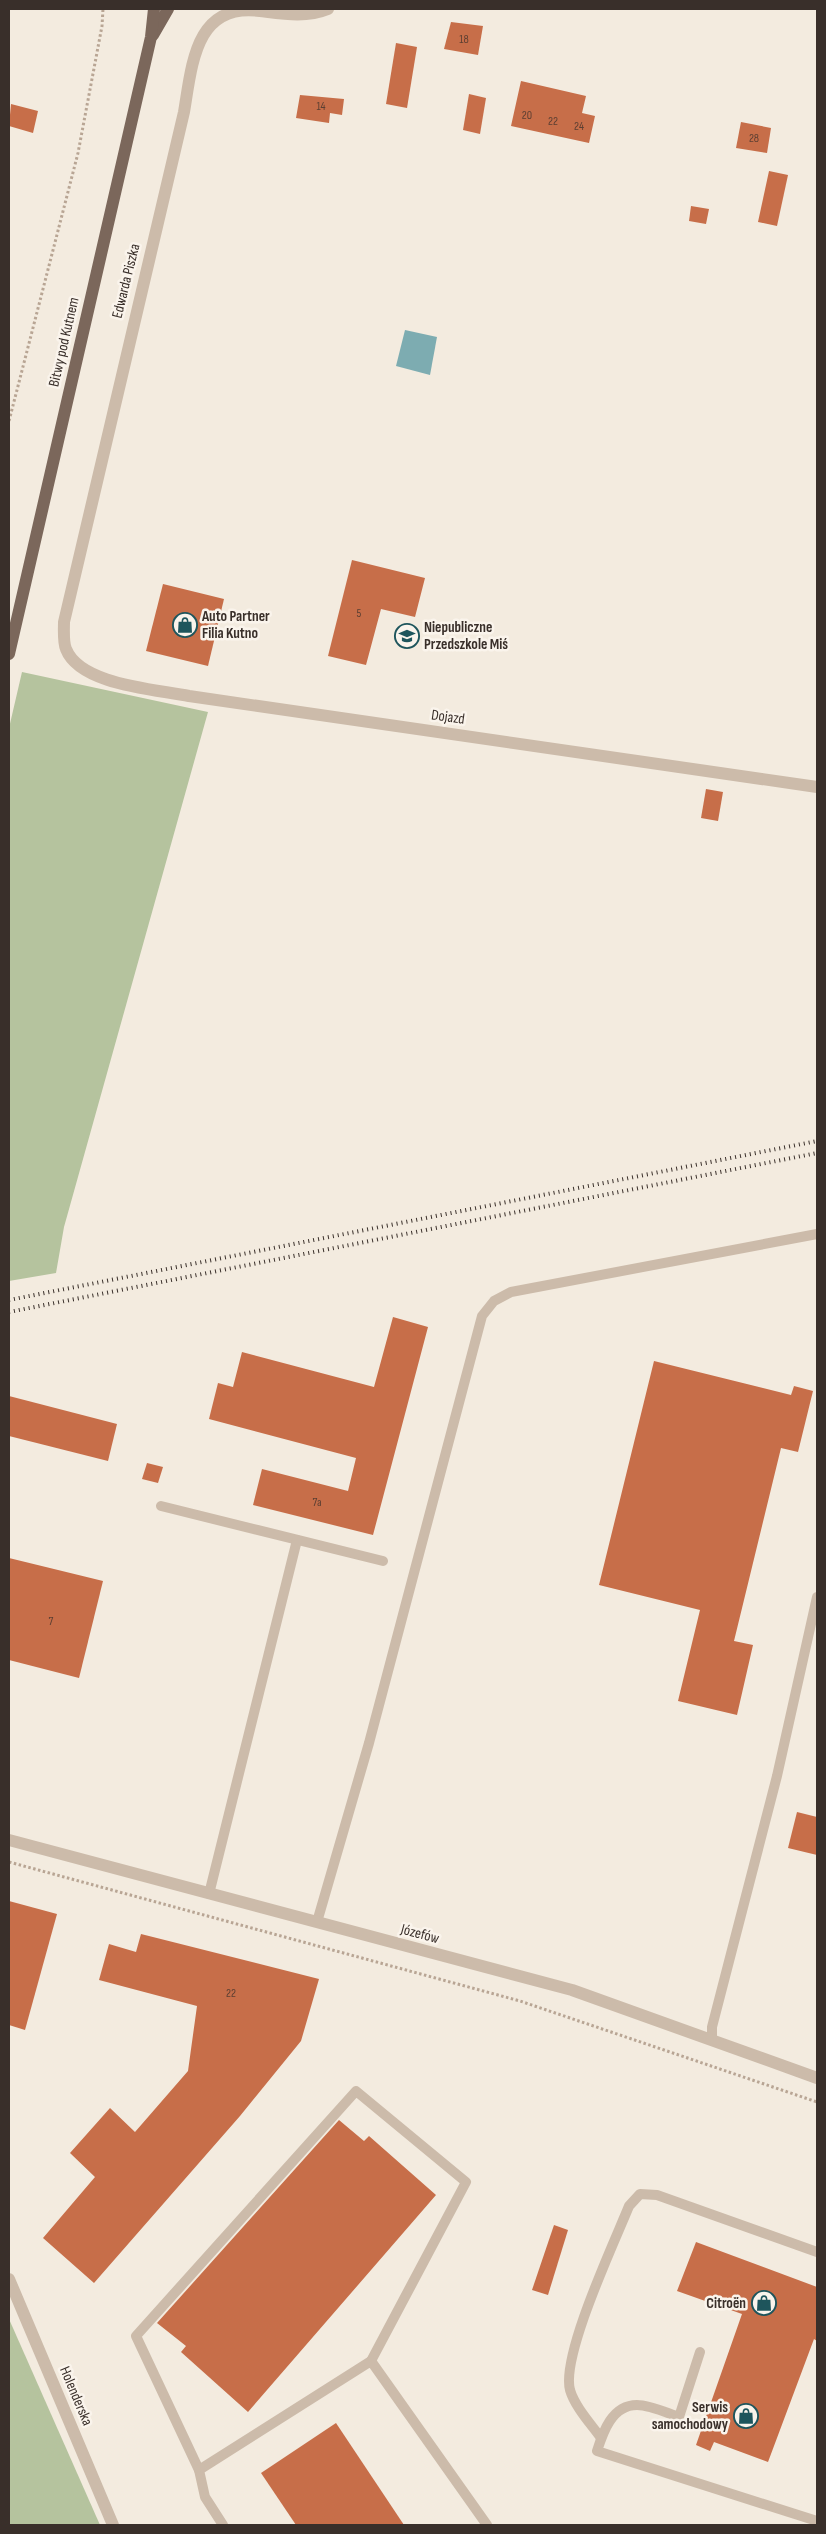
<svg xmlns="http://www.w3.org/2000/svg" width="826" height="2534" font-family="'Sofia Sans Condensed',sans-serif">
	<rect width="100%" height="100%" fill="#f3ebdf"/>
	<g fill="#b5c39e">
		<path d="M22,672L208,712L64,1227L56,1273L9,1281V728Z"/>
		<path d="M9,2319L100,2525H9Z"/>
	</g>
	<path fill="#7dacb1" d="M405,330L437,337L430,375L396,366Z"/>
	<g fill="#c76e49">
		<path d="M451,22L483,26L478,55L444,49Z"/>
		<path d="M396,43L417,47L407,108L386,104Z"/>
		<path d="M521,81L586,96L582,113L595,116L589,143L511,126Z"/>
		<path d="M469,94L486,98L480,134L463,130Z"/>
		<path d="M300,95L344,99L342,115L330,113L329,123L296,118Z"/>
		<path d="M11,104L38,111L33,133L9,126Z"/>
		<path d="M741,122L771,128L767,153L736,148Z"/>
		<path d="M769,171L788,175L777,226L758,222Z"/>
		<path d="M691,206L709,209L706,224L689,221Z"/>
		<path d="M352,560L425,578L415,617L381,609L366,665L328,656Z"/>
		<path d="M163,584L224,599L208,666L146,651Z"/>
		<path d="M706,789L723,792L718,821L701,818Z"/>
		<path d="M393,1317L428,1327L373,1535L253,1505L262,1469L348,1491L356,1458L209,1419L218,1383L233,1387L242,1352L374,1387Z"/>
		<path d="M654,1361L791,1395L794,1386L813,1391L798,1452L781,1448L734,1641L753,1645L737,1715L678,1701L700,1610L599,1585Z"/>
		<path d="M9,1396L117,1424L108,1461L9,1436Z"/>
		<path d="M147,1463L163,1467L158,1483L142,1479Z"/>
		<path d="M9,1558L103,1581L79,1678L9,1660Z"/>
		<path d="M797,1812L817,1817V1855L788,1848Z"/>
		<path d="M9,1901L57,1914L25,2030L9,2025Z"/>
		<path d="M141,1934L319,1979L301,2041L240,2116L94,2283L43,2238L95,2177L70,2153L110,2108L135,2132L188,2071L197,2006L99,1980L109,1944L136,1952Z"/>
		<path d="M339,2120L364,2141L369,2136L436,2195L248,2412L181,2352L186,2346L157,2323Z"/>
		<path d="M554,2225L568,2230L548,2295L532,2290Z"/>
		<path d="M696,2242L817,2287V2341L814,2339L768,2462L714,2442L710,2451L696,2445L742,2314L677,2291Z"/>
		<path d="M336,2423L404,2525H296L261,2473Z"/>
	</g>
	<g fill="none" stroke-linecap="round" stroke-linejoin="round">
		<g stroke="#b8a594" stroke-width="3" stroke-dasharray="2.5 2.5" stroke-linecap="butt">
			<path d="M9,421L78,153L102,26L103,9"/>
			<path d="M9,1862L520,2001L817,2102"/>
		</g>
		<g stroke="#cba" stroke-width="10">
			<path d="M161,1506L383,1561"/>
			<path d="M209,1894L297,1540"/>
			<path d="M317,1922L369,1743L482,1316L494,1301L511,1292L817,1234"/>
			<path d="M712,2039V2027L777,1776L817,1597"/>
			<path d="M700,2352L679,2417C667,2413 650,2405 637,2405C612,2405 603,2432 597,2451L817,2521"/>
			<path d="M601,2438C591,2424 575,2407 570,2390C561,2356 614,2243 629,2206L640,2194L657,2195L817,2252"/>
			<path d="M199,2470L136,2336L356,2091L466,2182L371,2361"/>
			<path d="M223,2525L205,2497L199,2470L371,2361L487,2525"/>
		</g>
		<g stroke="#cba" stroke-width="12">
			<path d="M328,9C306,18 284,14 260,11C195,2 192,65 184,112L64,622C64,630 63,642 66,649C80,685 155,689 189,696L817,787"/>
			<path d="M9,1840L572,1990L817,2078"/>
			<path d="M9,2279L113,2525"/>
		</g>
		<g stroke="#7b675b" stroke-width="12">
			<path d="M153,35L168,9"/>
			<path d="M9,654L151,37L154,9"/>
		</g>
		<g stroke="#392f2a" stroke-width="4" stroke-dasharray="1 4" stroke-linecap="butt">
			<path d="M9,1300L817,1141"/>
			<path d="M9,1312L817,1153"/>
		</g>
	</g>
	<defs>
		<symbol id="shop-ring" viewBox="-11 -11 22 22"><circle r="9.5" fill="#faf4ec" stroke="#1e555c" stroke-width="1.5"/><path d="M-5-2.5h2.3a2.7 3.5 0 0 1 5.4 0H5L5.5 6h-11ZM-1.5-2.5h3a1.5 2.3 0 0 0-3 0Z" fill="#1e555c"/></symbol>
		<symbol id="school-ring" viewBox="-11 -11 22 22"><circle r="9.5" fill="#faf4ec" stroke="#1e555c" stroke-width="1.5"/><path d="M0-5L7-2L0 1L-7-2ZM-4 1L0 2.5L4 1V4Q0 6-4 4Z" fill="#1e555c"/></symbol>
	</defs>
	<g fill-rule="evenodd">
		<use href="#shop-ring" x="171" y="611" width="28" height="28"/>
		<use href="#school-ring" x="393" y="622" width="28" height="28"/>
		<use href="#shop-ring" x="750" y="2289" width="28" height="28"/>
		<use href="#shop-ring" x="732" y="2402" width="28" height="28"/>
	</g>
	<g text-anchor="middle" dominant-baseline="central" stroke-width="5" stroke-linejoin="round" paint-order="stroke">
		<g font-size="12" fill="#5c3f32">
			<text x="464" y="39">18</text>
			<text x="321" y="106">14</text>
			<text x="527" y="115">20</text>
			<text x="553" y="121">22</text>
			<text x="579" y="126">24</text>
			<text x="754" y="138">28</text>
			<text x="359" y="613">5</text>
			<text x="317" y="1502">7a</text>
			<text x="51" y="1621">7</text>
			<text x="231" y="1993">22</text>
		</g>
		<g font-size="15" fill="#392f2a" stroke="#faf4ec">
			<text transform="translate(126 281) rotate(-76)">Edwarda Piszka</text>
			<text transform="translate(64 342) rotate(-77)">Bitwy pod Kutnem</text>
			<text transform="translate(448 717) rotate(8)">Dojazd</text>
			<text transform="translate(420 1934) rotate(15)">Józefów</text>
			<text transform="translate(76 2396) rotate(67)">Holenderska</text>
		</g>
		<g font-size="15" font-weight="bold" fill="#392f2a" stroke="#faf4ec" text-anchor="start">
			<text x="202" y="616">Auto Partner<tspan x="202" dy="17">Filia Kutno</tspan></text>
			<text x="424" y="627">Niepubliczne<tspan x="424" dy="17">Przedszkole Miś</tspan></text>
			<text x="746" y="2303" text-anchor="end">Citroën</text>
			<text x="728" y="2407" text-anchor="end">Serwis<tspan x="728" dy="17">samochodowy</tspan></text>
		</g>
	</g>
	<rect width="826" height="2534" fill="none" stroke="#392f2a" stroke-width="20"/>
</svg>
